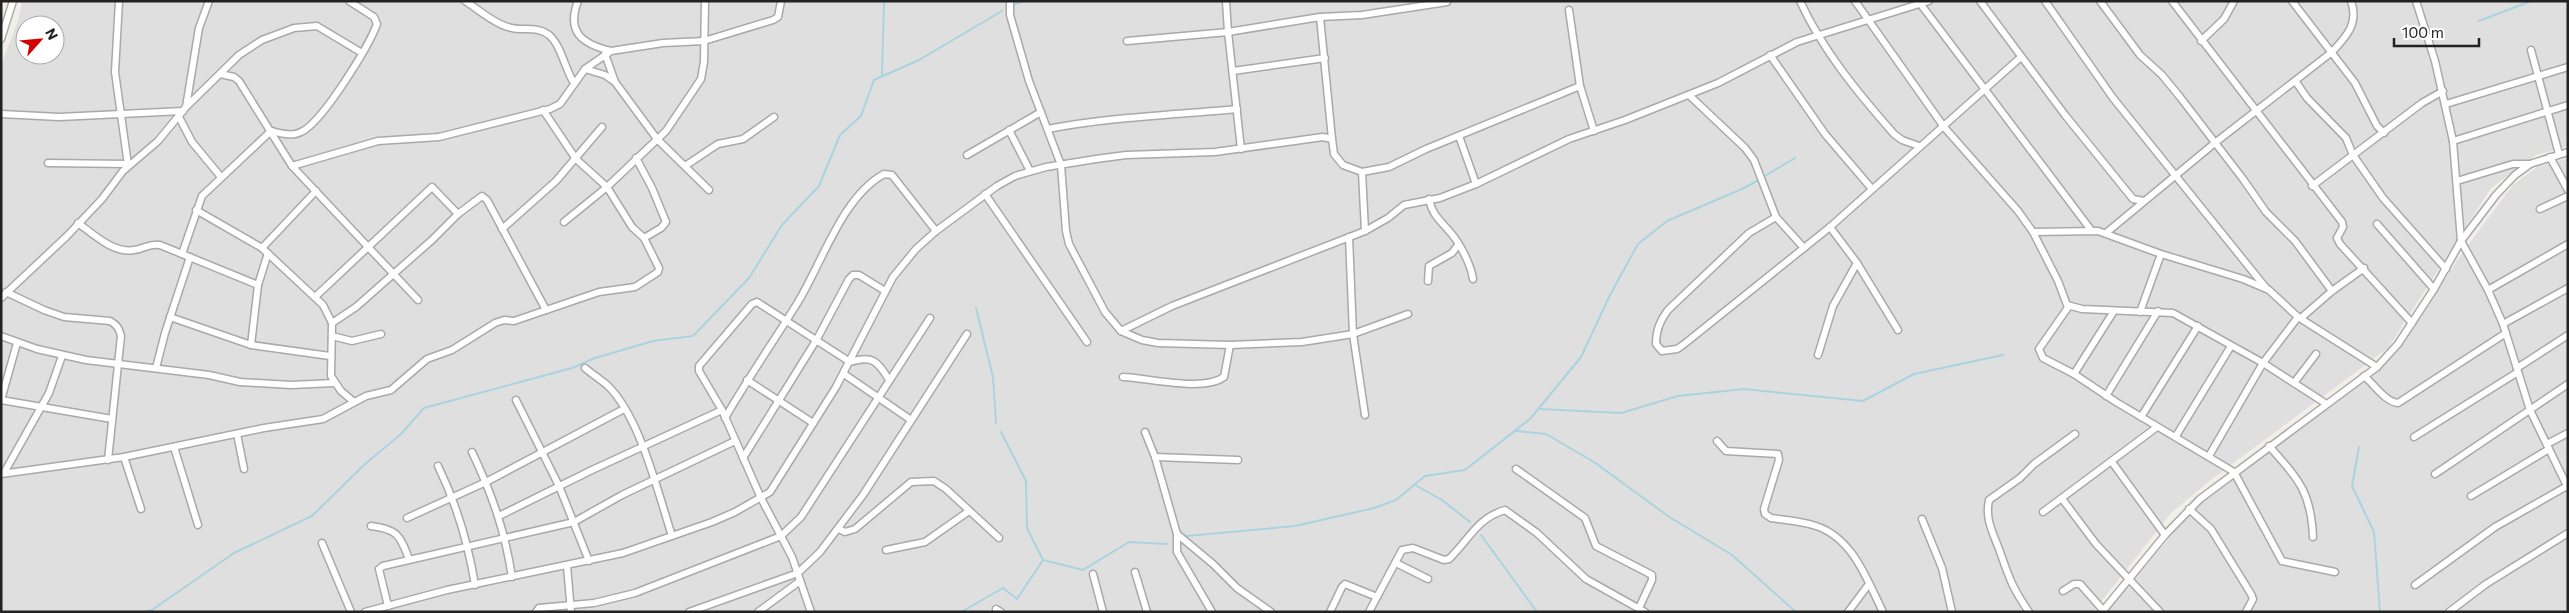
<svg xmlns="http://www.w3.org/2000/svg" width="2569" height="613" font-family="Commissioner,sans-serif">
	<rect width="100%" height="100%" fill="#f2efe9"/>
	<g fill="#e0dfdf" fill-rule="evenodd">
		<path d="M22,1H2568V146L2536,155L2491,188L2388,348L2212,479L2171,513L2093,612H1V65L18,21ZM25,25H55V55H25Z"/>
		<path d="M2568,158V612H2106L2197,506L2359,386L2397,352L2460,256L2513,185L2537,167Z"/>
	</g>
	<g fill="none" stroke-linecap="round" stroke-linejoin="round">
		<g stroke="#aad3df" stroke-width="2">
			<path d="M1014,5L1022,1"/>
			<path d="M2479,21L2531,1"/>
			<path d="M882,76L884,1"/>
			<path d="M1763,177L1795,158"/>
			<path d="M976,308L993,377L996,423"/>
			<path d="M1540,409L1621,413L1678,396L1744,389L1863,401L1914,374L2003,355"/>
			<path d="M1516,431L1546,434L1594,462L1668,516L1732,555L1796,612"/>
			<path d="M1001,432L1026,481L1027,528L1043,560"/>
			<path d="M2359,447L2352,486L2374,532L2380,612"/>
			<path d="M1415,485L1442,500L1470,522"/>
			<path d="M1481,535L1537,612"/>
			<path d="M1187,536L1295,526L1374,508L1396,500L1425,476L1465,470L1530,419L1581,357L1610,295L1638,244L1667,221L1742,189L1759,180"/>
			<path d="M143,612L152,610L234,553L312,516L365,464L401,434L424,408L572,368L595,358L653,341L693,336L749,278L782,225L819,186L840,135L861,116L874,80L919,60L1002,11"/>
			<path d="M961,612L1003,588L1017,599L1043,560L1083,570L1129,542L1167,544"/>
		</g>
		<defs>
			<g id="minor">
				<path d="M119,1L115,72L128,165"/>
				<path d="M465,1C478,9 493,23 508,27C522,32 536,25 549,35C561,45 565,69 574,83"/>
				<path d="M578,1C566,32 582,44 611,51"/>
				<path d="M1010,1V15L1029,81L1061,165L1066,231L1069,244L1105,312L1121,331L1142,340L1158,343L1230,345L1302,342L1353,334L1408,314"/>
				<path d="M1226,1L1228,32L1241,149"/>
				<path d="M1800,1C1823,51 1858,93 1894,134L1902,140L1919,146"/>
				<path d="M1855,1L1944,127L2018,211L2033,232L2058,281L2067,305L2082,309L2173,313L2263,363L2325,403"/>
				<path d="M1980,1L2065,115L2133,199L2144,201"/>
				<path d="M2045,1L2113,98L2266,288"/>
				<path d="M2100,1L2140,55L2162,75L2180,97L2243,179L2266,212L2295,241L2332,291"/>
				<path d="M2172,1L2342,222L2343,227L2337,238L2340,244L2412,323"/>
				<path d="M2292,1L2355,83L2377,126L2384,133"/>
				<path d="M2416,1L2435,61L2453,141L2461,241L2488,290L2503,324L2530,410L2568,488"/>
				<path d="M1919,2L2091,230"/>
				<path d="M1569,10L1580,86L1594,131"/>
				<path d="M1320,17L1332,139"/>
				<path d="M1,39L13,1"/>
				<path d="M1127,41L1228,32L1320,17L1362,15L1447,2"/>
				<path d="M2201,41L2224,19L2234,1"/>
				<path d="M2531,50L2559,154"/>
				<path d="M605,54L615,82"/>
				<path d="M1770,55L1825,134L1872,189"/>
				<path d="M585,69L605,75L615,82L657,139L709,190"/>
				<path d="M1233,71L1325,58"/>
				<path d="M220,74L234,77L239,81L292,166L418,300"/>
				<path d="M2296,82L2307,98L2346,138L2353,155L2383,198L2446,269"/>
				<path d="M1689,95L1745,148L1754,160L1776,217L1804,248"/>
				<path d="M2446,104L2568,67"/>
				<path d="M186,107L239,55L262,40L294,28L317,26L362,53"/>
				<path d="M1,114L59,117L183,111"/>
				<path d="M179,117L192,142L221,177"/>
				<path d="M1048,129C1110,117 1174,115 1237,109"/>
				<path d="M1009,130L1030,171"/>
				<path d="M1459,136L1476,184"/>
				<path d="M2453,141L2568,105"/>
				<path d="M967,155L1041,112"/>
				<path d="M2550,157L2568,190"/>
				<path d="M636,158L652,188L666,222L661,228L644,238"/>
				<path d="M48,163L128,164"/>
				<path d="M292,166L378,141L439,137L550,109L560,104L585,69L611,51L663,43L704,41L773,20L778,17L781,1"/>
				<path d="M685,166L718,144L743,139L774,117"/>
				<path d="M1362,172L1365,231"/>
				<path d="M2457,181L2513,164H2530"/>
				<path d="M2312,186L2422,103L2443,91"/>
				<path d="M985,194L1087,342"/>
				<path d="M1429,199C1432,215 1440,220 1450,232C1460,243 1471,265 1473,279"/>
				<path d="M2540,209L2568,196"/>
				<path d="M196,210L262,248L323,305L332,323L331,376L341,391L354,402"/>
				<path d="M1776,217L1749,233L1668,310C1660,321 1656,330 1656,344L1662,351L1677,349L1683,345L1830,227L2021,57"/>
				<path d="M564,222L607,187L666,131L693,91L701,79L704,62L705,1"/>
				<path d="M78,223C93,234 114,254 134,250C144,249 149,243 160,245L258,285"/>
				<path d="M2377,224L2434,289"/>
				<path d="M1830,227L1857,263L1898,330"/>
				<path d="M502,229L556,181L602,127"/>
				<path d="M2033,232L2098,231L2161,254L2243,279L2269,290L2298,317L2377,367"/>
				<path d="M2106,233L2216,142L2332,52C2347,36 2359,23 2351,1"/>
				<path d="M1349,237L1353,334L1365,415"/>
				<path d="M262,248L316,191"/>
				<path d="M182,254L202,196L271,131C280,133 292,137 301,132C322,123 369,46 377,24L374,17L349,1"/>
				<path d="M1428,281L1429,266L1452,253L1458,245"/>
				<path d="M2488,290L2568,244"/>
				<path d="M6,292L44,310L64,317L110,321C117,325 119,328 121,336L108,460"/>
				<path d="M315,297L432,187L458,214"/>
				<path d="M1,298L67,236L102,199L123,171L158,141L186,107L199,28L209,1"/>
				<path d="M2069,306L2039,349L2043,358L2074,374L2116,402L2234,472L2282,561L2335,572"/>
				<path d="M2140,312L2161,254"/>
				<path d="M170,317L251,345L330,356"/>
				<path d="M2301,318L2332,291L2364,268"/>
				<path d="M332,323L356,307L432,240L458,214L482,196L487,200L546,310"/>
				<path d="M2503,324L2568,288"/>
				<path d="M1121,331L1172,306L1365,231L1388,218L1404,205L1440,198L1476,184L1569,139L1625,120L1718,83L1797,42L1929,1"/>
				<path d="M1,336L37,349L86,360L209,375L240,382L291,385L334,383"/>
				<path d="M332,336L352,341L381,334"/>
				<path d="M251,345L258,285L268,253"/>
				<path d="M1818,355L1833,306L1857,263"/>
				<path d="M156,368L165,333L190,257"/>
				<path d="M585,368C592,374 600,379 607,385C640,416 658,493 672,536"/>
				<path d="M2517,368L2568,335"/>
				<path d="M844,374L911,420"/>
				<path d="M2074,374L2114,311"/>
				<path d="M2364,376C2374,384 2385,402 2398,403L2506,333"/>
				<path d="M1123,377C1149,378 1203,392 1224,377L1230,345"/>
				<path d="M747,380L813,423"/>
				<path d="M2294,383L2316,354"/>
				<path d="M2106,396L2158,311"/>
				<path d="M1,400L112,419"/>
				<path d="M1,400L17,343"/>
				<path d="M516,400L559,486L589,561"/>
				<path d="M2141,417L2198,326"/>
				<path d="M725,418C748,378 774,341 798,302C822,263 842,197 884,174L892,175L936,231"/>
				<path d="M1145,432L1155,457L1177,534L1213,564L1237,588L1271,612"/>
				<path d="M237,434L244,469"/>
				<path d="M2176,436L2231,346"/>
				<path d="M2414,437L2518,372"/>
				<path d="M1717,441L1726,451L1778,454L1779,460L1764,509L1765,514L1771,518C1786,520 1802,521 1816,526C1853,538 1867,580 1883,612"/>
				<path d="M2547,444L2568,433"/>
				<path d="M2269,446C2298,479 2311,491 2313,537"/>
				<path d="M174,447L198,525"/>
				<path d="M472,452C492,494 505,531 512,577"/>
				<path d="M2209,456L2263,363L2298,317"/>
				<path d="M124,457L141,509"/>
				<path d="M1155,457L1238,460"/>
				<path d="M743,458L817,339L849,279L853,275H859L885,291"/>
				<path d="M2112,462L2165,535"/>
				<path d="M438,466C457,505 468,542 475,585"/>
				<path d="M1516,469L1585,518L1596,546L1652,575V580L1639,608"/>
				<path d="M4,473L49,393L62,356"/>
				<path d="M1,474L124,457L264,428L323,419L366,396L391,390L427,359L452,350L495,323L504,320L514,321L599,292L635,287L658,272L659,268L644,238L632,227L607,187L576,159L543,110"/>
				<path d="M2435,474L2568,384"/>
				<path d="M2471,496L2549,449"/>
				<path d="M2063,500L2096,544L2160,612"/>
				<path d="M2189,509L2211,529L2251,594L2253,599L2246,612"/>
				<path d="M2043,512L2157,427"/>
				<path d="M499,516L592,470L722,410"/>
				<path d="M407,518L486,482L624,409"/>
				<path d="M1922,519L1942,568L1952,612"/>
				<path d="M371,526C398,529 400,536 409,559"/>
				<path d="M839,529L845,532L855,529L911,482L934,481L946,489L999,538"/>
				<path d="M1177,534V552L1212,612"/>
				<path d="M322,543L351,612"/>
				<path d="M886,550L925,542L969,511"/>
				<path d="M1396,563L1428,579"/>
				<path d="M567,566L571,612"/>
				<path d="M1135,572L1147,612"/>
				<path d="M1093,574L1103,612"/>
				<path d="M2415,585L2495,527L2567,486"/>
				<path d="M2063,591L2074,584H2080L2103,610"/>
				<path d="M388,606L379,569L383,566L574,522L622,495L735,441"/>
				<path d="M996,609L1001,612"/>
				<path d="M365,612L447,590L623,553L712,522L735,512L770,492L836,387L893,277L916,249L936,231L997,186L1015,176L1046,167L1096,159L1126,155L1215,152L1323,137L1332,139L1334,154L1343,165L1362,172L1389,167L1426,149L1580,86"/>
				<path d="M536,612L539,608L594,603L635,593L781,536L801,517L930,318"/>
				<path d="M689,612L798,573L820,552L863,495L967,334"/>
				<path d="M758,612L800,581"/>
				<path d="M811,612L792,557L761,498L722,410L699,371V366L752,304L757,302L850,362C872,355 878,361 889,380"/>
				<path d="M1330,612L1342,587L1345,584L1377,597"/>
				<path d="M1369,612L1402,550L1413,548L1444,560L1449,559C1469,540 1477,518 1505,510L1537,533L1586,579L1645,612"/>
				<path d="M1848,612L1869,584"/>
				<path d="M2029,612C2011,586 2009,577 1999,549C1992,531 1985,518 1989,500L2020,478L2034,464L2075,434"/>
				<path d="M2102,612L2165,535L2200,499L2377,367L2398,344L2434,289L2461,241L2496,195L2515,175L2530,164L2568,152"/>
				<path d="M2449,612L2486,584L2568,533"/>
			</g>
		</defs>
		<use href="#minor" stroke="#a9a9a9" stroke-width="9"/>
		<use href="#minor" stroke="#fff" stroke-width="6"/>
	</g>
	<rect width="2569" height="613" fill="none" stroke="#222222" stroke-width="5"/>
	<g transform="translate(40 40) rotate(63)"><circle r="24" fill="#ffffff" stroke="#a7a7a7"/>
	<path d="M0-4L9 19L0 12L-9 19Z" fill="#d40000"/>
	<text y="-8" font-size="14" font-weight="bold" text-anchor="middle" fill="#222222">N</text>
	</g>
	<path d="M2394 38v8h85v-8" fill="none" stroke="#222222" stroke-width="2.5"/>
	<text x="2402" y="38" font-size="15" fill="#222222" stroke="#ffffff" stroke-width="4" paint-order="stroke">100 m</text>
</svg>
